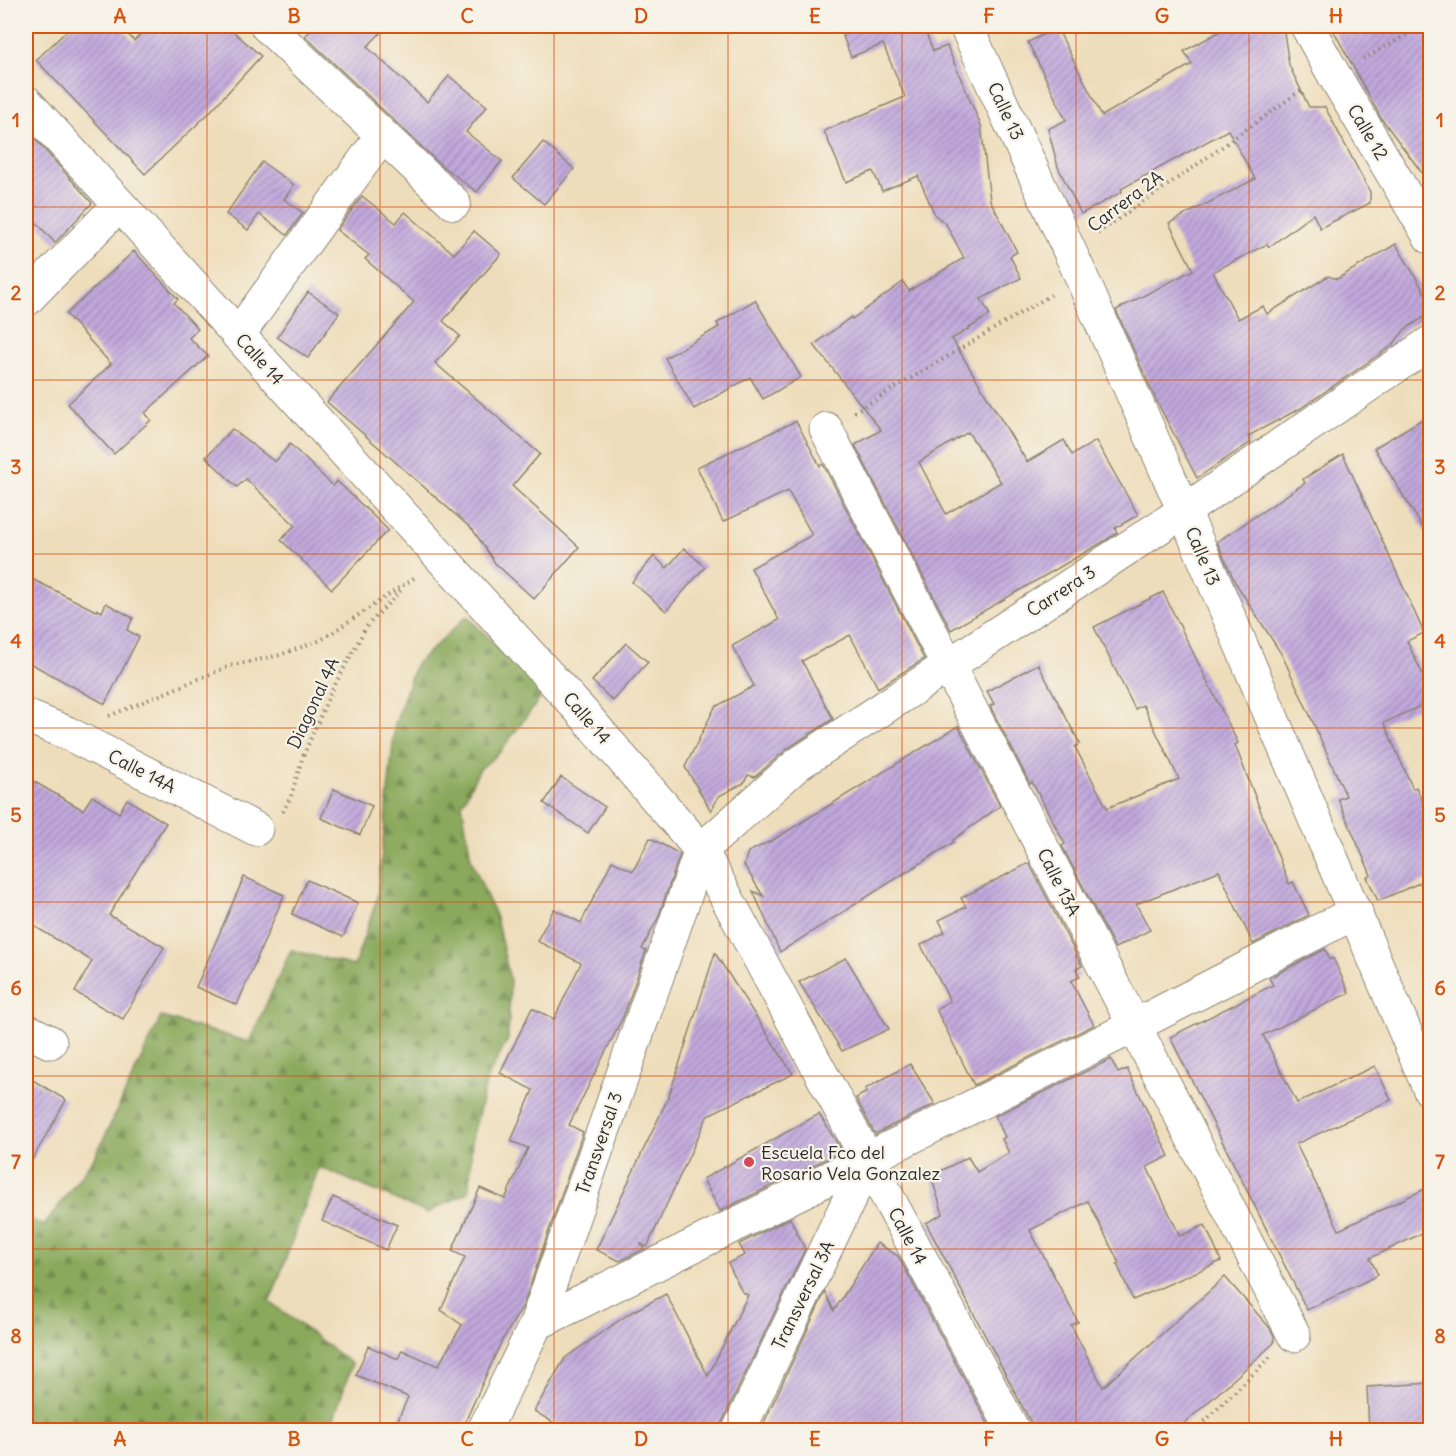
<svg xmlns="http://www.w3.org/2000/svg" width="1456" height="1456" font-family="Delius,sans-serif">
	<defs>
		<pattern id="forest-firs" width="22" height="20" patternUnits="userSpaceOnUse" patternTransform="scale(1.5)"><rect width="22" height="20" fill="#8aa95c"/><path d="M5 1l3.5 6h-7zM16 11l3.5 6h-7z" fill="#718a4c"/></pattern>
		<pattern id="building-hatch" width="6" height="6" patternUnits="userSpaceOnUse" patternTransform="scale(1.5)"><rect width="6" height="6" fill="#c1a9dd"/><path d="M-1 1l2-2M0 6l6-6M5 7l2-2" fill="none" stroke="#9d8ab3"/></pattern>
	</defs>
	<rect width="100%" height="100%" fill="#f7f3e8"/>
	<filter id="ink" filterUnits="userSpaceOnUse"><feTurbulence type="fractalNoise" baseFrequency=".0167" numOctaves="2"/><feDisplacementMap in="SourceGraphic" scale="12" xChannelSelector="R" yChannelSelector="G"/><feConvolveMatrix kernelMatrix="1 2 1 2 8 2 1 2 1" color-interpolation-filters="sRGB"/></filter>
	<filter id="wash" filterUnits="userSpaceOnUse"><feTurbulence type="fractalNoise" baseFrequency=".008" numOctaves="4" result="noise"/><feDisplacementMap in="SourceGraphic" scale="24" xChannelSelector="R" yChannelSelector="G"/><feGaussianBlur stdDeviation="1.35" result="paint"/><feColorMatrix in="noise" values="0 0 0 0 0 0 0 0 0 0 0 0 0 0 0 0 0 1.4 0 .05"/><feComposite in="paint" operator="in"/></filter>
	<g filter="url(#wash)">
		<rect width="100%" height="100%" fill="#eeddba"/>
		<path fill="url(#forest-firs)" stroke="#5a6a44" stroke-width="1.5" d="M467,616L544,693L500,752L479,770L462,804L471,859L496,918L510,980L508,1040L487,1079L472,1139L469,1192L427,1213L319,1167L270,1302L352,1364L330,1430H26V1217L44,1226L96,1155L161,1017L249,1042L291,950L354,966L377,899L395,724L415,665Z"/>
		<g id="blocks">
			<g fill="url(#building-hatch)" fill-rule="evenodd">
				<path d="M72,26H120L134,41L149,26H227L261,56L208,114L145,174L36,60Z"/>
				<path d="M315,26H387L367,47L427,102L449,76L487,106L466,132L502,161L477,192L441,165L305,36Z"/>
				<path d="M839,26H926L924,28L933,51L947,46L981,126L990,200L1017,252L1010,256L1021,278L981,299L990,315L952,339L1027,462L1064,440L1072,455L1096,441L1138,515L1115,528L1117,533L1103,542L951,630L855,445L881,430L814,345L851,317L852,319L903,282L909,291L964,258L946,224L935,215L918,176L882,191L873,171L846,182L824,131L905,97L883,44L851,57ZM968,432L1001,482L946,514L919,462Z"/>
				<path d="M1230,26H1283L1289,65L1309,107H1325L1370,192V203L1320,228L1313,214L1269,247L1267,244L1213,272L1238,319L1263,306L1267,314L1328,276L1337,279L1396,244L1431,303V313L1405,329L1393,345L1301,408L1248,436L1251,442L1197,478L1155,398L1116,310L1193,270L1169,223L1255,179L1228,130L1121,189L1122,192L1081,214L1058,167L1048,129L1066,120L1028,42L1057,28L1102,116L1192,64L1184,51Z"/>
				<path d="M1331,26H1431V185L1381,118Z"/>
				<path d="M26,129L92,203L55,243L26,211Z"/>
				<path d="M543,142L574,169L544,204L513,178Z"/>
				<path d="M262,162L294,185L284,199L303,213L287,235L259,214L248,230L226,214Z"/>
				<path d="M362,196L396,223L405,212L454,254L474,231L501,254L443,321L460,336L435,363L540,454L512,486L579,547L534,599L495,563L473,530L327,402L414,302L365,259L369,255L337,230Z"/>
				<path d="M134,251L178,299L174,303L198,329L189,338L208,356L145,413L151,420L114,454L68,404L111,364L66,314Z"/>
				<path d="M308,292L339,313L308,358L277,337Z"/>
				<path d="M755,300L801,377L763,399L750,377L694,409L665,358L719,327L717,323Z"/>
				<path d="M1431,414V541L1374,448Z"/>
				<path d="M796,421L820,466L823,464L924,659L878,688L850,635L802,661L833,719L788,748L756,776L754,777L748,775L744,783L719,796L711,811L685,767L715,707L754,686L732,646L779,620L751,568L812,535L788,491L723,522L697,467Z"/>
				<path d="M232,429L275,462L290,444L333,486L337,481L388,530L332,589L281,540L295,525L246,479L237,487L206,457Z"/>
				<path d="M1343,454L1424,633L1407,641L1431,692V701L1384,723L1413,789L1416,787L1431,820V878L1378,901L1367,877L1371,875L1338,799L1346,796L1308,711L1282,655L1235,582L1217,542L1305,483L1303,479Z"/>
				<path d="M684,548L705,567L666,611L632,582L654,556L667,568Z"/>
				<path d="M26,576L96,611L97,609L102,612L106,603L133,618L127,630L139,637L105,704L26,661Z"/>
				<path d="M1163,592L1238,743L1235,745L1289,884L1293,882L1309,915L1253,944L1219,871L1136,904L1150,930L1115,948L1062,846L1065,844L1032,782L1030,784L990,706L994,704L987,691L1038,664L1080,744L1075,747L1107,808L1179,779L1143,705L1135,709L1094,627Z"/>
				<path d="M626,643L648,662L613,701L592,681Z"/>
				<path d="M958,726L1000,806L953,840L954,842L780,952L753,891L763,896L744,865L748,852L773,840Z"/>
				<path d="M26,777L83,810L92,796L119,813L127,799L166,823L109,915L164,947L123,1019L75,992L92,961L26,921Z"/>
				<path d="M561,777L605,807L588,833L544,803Z"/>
				<path d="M334,789L372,806L360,835L321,818Z"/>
				<path d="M650,838L680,854L658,918L642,949L646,951L623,1017L569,1125L583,1132L523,1306L501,1342L461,1431H393L408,1397L356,1375L368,1346L398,1359L402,1350L438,1366L462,1325L441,1310L465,1257L452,1251L480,1188L505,1199L528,1148L511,1141L533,1090L500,1073L532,1008L554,1019L581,963L537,941L554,909L581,923L612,861L633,871Z"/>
				<path d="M1029,863L1082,966L1076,969L1080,977L1071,981L1094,1025L974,1085L936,1009L950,1001L921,945L945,932L939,920L966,907L961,898Z"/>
				<path d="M244,877L284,895L237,1005L196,987Z"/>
				<path d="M307,880L358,903L343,937L292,914Z"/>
				<path d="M1325,949L1330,960L1333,958L1349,993L1263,1035L1297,1103L1375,1066L1391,1100L1296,1144L1339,1230L1431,1186V1229L1370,1258L1378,1275L1307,1310L1170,1037L1273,985L1269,978Z"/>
				<path d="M715,953L793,1074L708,1115L647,1247L641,1244L644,1249L620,1261L596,1250L669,1096Z"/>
				<path d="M846,958L889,1029L842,1051L799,982Z"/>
				<path d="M1111,1059L1118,1073L1127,1069L1169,1156L1147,1167L1180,1236L1205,1225L1221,1261L1133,1300L1117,1264L1119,1263L1088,1201L1030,1230L1078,1322L1071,1325L1103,1387L1225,1277L1269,1327L1274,1336V1343L1176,1431H1032L1030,1421L926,1223L943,1214L931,1176L968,1157L977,1172L1009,1153L1002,1139L1005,1137L995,1116Z"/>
				<path d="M910,1064L935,1104L875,1134L856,1098L867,1092L865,1089Z"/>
				<path d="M26,1076L66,1100L26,1171Z"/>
				<path d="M819,1114L842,1151L720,1211L703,1179Z"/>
				<path d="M333,1197L397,1225L386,1250L322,1221Z"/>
				<path d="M790,1218L805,1249L722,1422L720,1431H567L534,1411L565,1358L630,1313L666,1294L708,1376L748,1295L742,1292L728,1263L745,1255L739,1244Z"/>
				<path d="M877,1243L898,1256L992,1431H760L825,1292L834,1311Z"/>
				<path d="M1431,1383V1431H1369L1367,1387Z"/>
			</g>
		</g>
	</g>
	<g filter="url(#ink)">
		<use href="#blocks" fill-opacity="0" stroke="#8c8472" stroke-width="1.5"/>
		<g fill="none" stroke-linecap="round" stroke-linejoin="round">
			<defs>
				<g id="minor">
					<path d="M267,26L454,203"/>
					<path d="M966,26L1077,267L1184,511L1430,1090"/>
					<path d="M1307,26L1334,75L1430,237"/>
					<path d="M26,102L581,711L701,850L1013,1430"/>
					<path d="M26,300L119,205"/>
					<path d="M238,335L382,136"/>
					<path d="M826,429L1294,1335"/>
					<path d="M26,716L67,733L256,829"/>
					<path d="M26,1030L50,1042"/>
					<path d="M536,1324L1134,1026L1356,912"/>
					<path d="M484,1430L536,1324L701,850L798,764L1184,511L1430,343"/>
					<path d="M739,1430L868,1160"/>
				</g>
			</defs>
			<use href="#minor" stroke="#8c8472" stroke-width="35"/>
			<g stroke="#8c8472" stroke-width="4" stroke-dasharray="1.5 4.5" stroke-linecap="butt">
				<path d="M1363,59L1423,26"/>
				<path d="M1098,233L1191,169L1303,89"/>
				<path d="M854,412L1051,295"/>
				<path d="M109,716L230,666L280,655L321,640L414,578"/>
				<path d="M283,812L291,796L302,759L329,696L366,627L401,590"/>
				<path d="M1196,1430L1270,1357"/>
			</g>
			<use href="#minor" stroke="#fff" stroke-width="33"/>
		</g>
	</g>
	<path fill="none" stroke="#d5540f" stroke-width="1.5" stroke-opacity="0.55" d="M207,26V1430M380,26V1430M554,26V1430M728,26V1430M902,26V1430M1076,26V1430M1249,26V1430M26,207H1430M26,380H1430M26,554H1430M26,728H1430M26,902H1430M26,1076H1430M26,1249H1430"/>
	<circle fill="#d1495b" stroke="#f7f3e8" stroke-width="2" cx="749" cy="1162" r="6"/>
	<g text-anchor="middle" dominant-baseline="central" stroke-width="4.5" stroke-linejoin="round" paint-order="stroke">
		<g font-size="18" fill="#2b2b2b" stroke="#f7f3e8">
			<text transform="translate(1006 111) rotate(65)">Calle 13</text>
			<text transform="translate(1368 132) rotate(59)">Calle 12</text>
			<text transform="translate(1125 201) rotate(-37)">Carrera 2A</text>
			<text transform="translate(260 359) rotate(48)">Calle 14</text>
			<text transform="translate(1203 556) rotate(67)">Calle 13</text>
			<text transform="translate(1061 591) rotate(-33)">Carrera 3</text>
			<text transform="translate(313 703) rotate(-65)">Diagonal 4A</text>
			<text transform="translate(587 718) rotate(49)">Calle 14</text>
			<text transform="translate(142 771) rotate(27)">Calle 14A</text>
			<text transform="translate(1059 882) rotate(63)">Calle 13A</text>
			<text transform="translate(599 1143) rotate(-71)">Transversal 3</text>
			<text transform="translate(908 1236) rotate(62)">Calle 14</text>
			<text transform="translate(803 1295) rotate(-64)">Transversal 3A</text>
		</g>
		<g font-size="18" fill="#2b2b2b" stroke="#f7f3e8" text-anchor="start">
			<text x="761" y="1152">Escuela Fco del<tspan x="761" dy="21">Rosario Vela Gonzalez</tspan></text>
		</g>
	</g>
	<rect width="1456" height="1456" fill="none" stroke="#f7f3e8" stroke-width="66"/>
	<rect x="33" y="33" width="1390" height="1390" fill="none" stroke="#d5540f" stroke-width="2"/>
	<g font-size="20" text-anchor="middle" font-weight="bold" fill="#d5540f">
		<text x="120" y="23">A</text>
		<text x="294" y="23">B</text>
		<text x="467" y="23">C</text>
		<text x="641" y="23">D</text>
		<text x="815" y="23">E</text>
		<text x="989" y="23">F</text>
		<text x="1162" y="23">G</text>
		<text x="1336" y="23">H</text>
		<text x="16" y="127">1</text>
		<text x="1440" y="127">1</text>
		<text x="16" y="300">2</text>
		<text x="1440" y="300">2</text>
		<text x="16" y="474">3</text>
		<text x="1440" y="474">3</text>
		<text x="16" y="648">4</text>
		<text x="1440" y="648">4</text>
		<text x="16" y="822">5</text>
		<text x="1440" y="822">5</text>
		<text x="16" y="995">6</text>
		<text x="1440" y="995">6</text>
		<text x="16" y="1169">7</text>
		<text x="1440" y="1169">7</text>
		<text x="16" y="1343">8</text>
		<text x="1440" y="1343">8</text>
		<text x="120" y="1446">A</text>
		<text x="294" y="1446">B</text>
		<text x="467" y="1446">C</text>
		<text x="641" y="1446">D</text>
		<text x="815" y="1446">E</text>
		<text x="989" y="1446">F</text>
		<text x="1162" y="1446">G</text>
		<text x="1336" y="1446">H</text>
	</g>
</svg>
